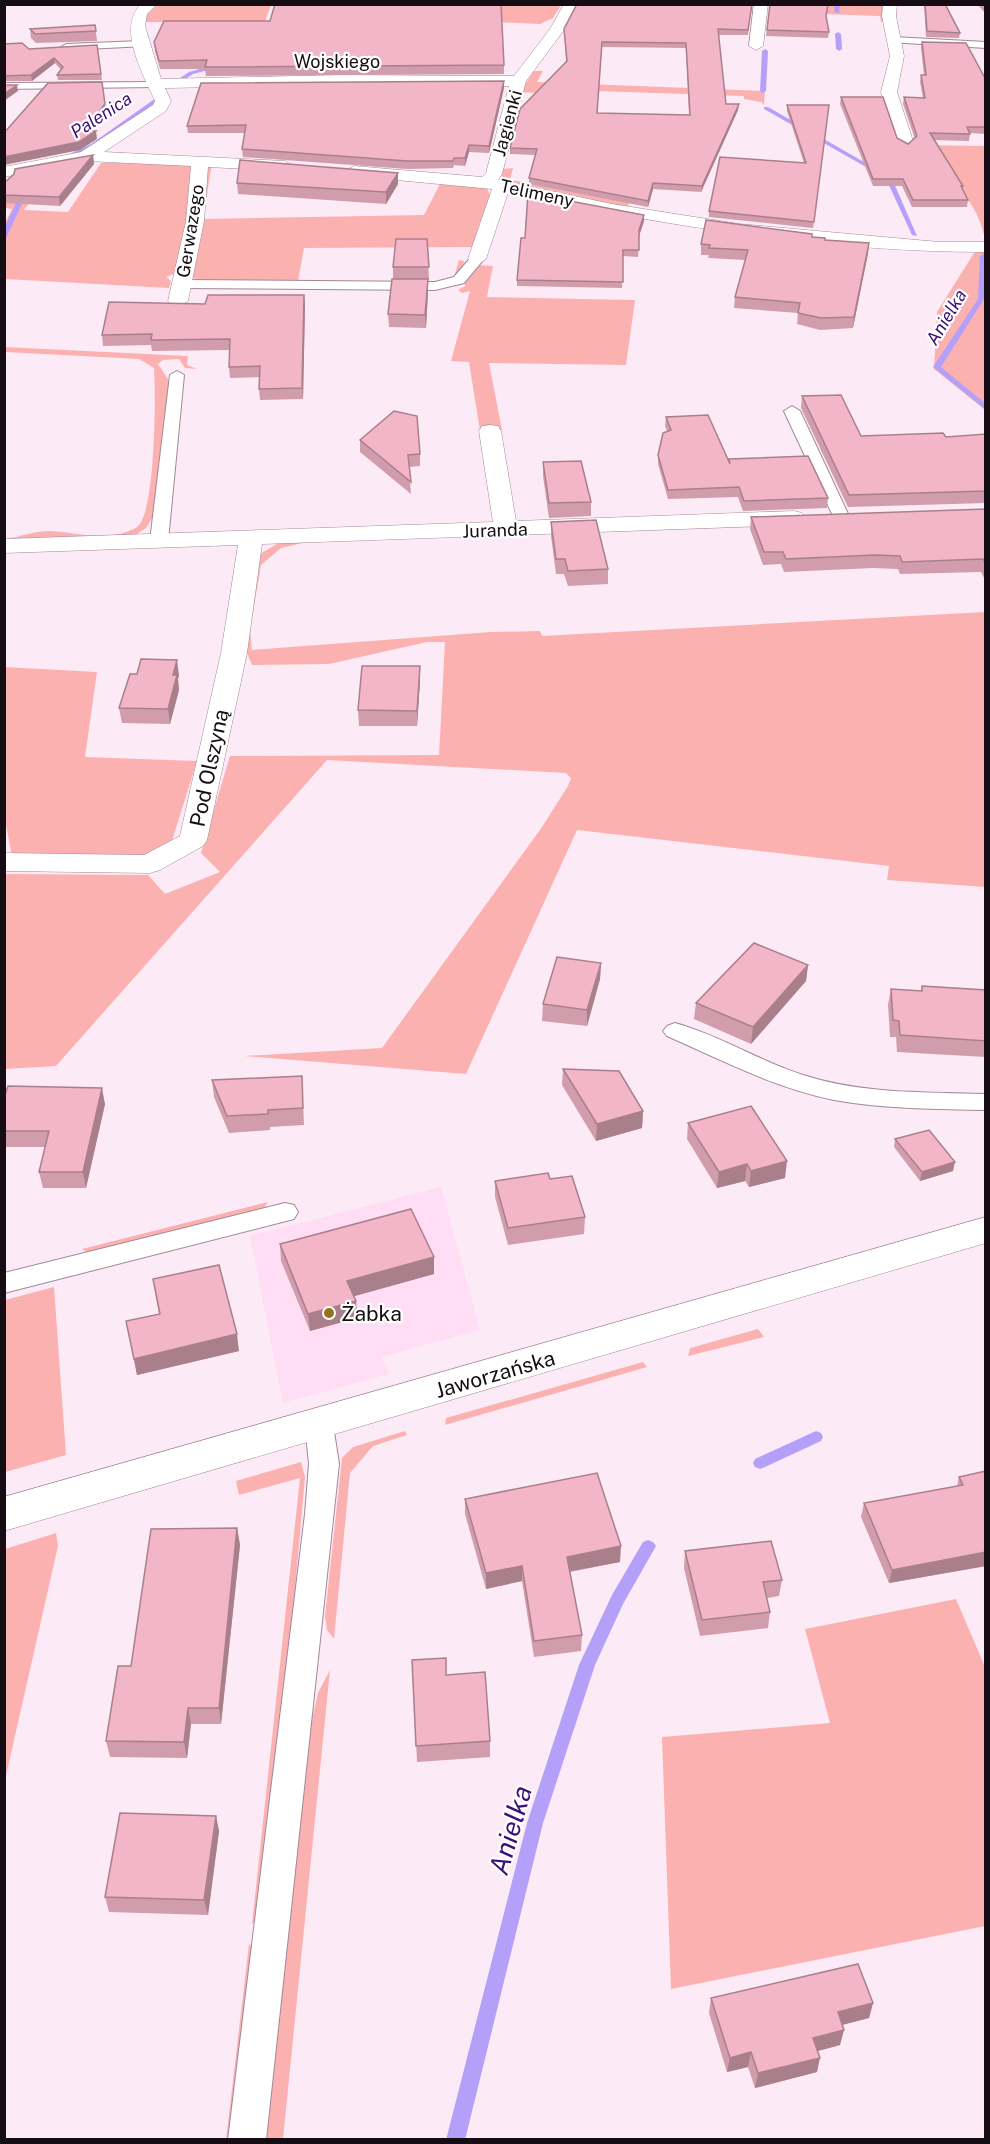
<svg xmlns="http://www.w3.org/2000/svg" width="990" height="2144" font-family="'Public Sans',sans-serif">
	<rect width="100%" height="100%" fill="#fcebf7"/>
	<path fill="#ffddf5" d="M441,1187L480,1330L381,1357L389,1374L283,1403L250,1236Z"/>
	<g fill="#fcb1b1">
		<path d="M157,5H271L264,24L145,22L147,14Z"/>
		<path d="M366,5H561L553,18L540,24L356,16Z"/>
		<path d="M824,5H886V21L881,22L880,16L824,14L828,10Z"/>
		<path d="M534,71H543L537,82L765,91L764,105L761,102L744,99V96L538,89L536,93L520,92Z"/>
		<path d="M915,145L985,146V241C980,200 943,172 915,145Z"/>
		<path d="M101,163H186L194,166L193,191L174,274L166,277L171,281L169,288L5,279V223L12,209L5,208V192L44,182L24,210L68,212Z"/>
		<path d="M212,163L203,219L424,215L441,182L487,188L490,195L472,247L304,248L298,281L441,282L454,277L459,260L465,261L456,278L437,283L201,281L191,277L206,166Z"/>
		<path d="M513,168L510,180L634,198L626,208L501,181L502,169Z"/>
		<path d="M985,250V410L934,369L937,312L974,253Z"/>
		<path d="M478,265L493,266L487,297L635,300L626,365L489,363L502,430L480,431L469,362L451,361L470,291L462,293L458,290L465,286V281Z"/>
		<path d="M4,347L188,356L187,365L197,369L185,368L179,359L163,360L158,364L170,382L154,515L146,528L134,536L5,543V539C19,537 35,531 50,531C75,532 106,542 131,530C135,529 139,526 141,522C155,498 156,398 154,368L139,359L5,352Z"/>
		<path d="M315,540L281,548L261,565L250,630L252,650L491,632L540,631L542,636L985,612V887L887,880L889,866L577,830L466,1074L244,1056L382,1048L542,827L568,786L571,778L566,773L327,760L56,1066L5,1069V874L148,875L165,894L220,872L201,853L230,756L439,755L445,642H427L329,664L252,665L246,651L260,554L280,542Z"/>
		<path d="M4,667L97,672L85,757L197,761L170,847L145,858L18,856L11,852L4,814Z"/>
		<path d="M268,1202L262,1211L89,1254L82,1249Z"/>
		<path d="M54,1287L66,1455L5,1472V1300Z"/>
		<path d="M758,1329L764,1337L688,1356L690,1348Z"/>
		<path d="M643,1362L647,1367L445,1425L446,1418Z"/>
		<path d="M405,1431L407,1435L373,1446L350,1473L334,1639L327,1630L325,1616L342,1458L353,1447Z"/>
		<path d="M301,1462L305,1477L266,1915L252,1924L300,1478L239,1495L236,1481Z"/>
		<path d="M56,1533L58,1546L5,1780V1549Z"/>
		<path d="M956,1599L985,1667V1926L671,1989L662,1737L830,1723L805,1629Z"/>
		<path d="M330,1670L283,2139L261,2140L310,1729L318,1693Z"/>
		<path d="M249,1944L260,1951L238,2139L226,2140Z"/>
	</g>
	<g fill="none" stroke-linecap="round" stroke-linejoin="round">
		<g fill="#b5a0f9" fill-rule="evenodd">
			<path d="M835,4H840L839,13L834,12Z"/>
			<path d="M838,32L841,34L842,49L839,51L836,49L835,34Z"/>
			<path d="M765,49L768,51L766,91L763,93L760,91L762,51Z"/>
			<path d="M221,63L223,66L193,74L182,81L177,80L189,72Z"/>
			<path d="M156,98L158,101C142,112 78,163 63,157L91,144Z"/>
			<path d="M764,107H768L878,170L873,171L764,109Z"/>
			<path d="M890,179L893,181L917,236L912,235L887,181Z"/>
			<path d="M25,189L28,191L7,236L4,238V228L22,191Z"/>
			<path d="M983,254L986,255L984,299L941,367L986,404V410L933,367L978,299L980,256Z"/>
			<path d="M816,1431L821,1433L823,1437L821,1441L765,1467L760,1469L755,1467L753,1463L755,1459Z"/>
			<path d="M648,1540L653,1542L656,1546L623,1604L595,1665L543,1823L465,2140H446L527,1823L579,1665L612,1595L643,1542Z"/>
		</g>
		<defs>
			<g id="lane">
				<path d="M893,37L986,42V48L889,42L888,40Z"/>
				<path d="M142,41L146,42V46L66,50L61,47L66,44Z"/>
				<path d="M159,82L161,84L155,87L4,89V83Z"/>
				<path d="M477,255L484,259L464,283L435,290L181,288L174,284L181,280L435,282L454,277L472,256Z"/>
				<path d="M177,371L184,375L168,541L159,546L150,541L170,375Z"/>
				<path d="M792,406L800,411L849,516L847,520L841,521L833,516L784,411Z"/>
				<path d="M675,1023C719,1035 759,1061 803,1075C862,1094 925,1092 986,1094V1110C935,1109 884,1109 834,1100C775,1088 721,1060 667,1036L663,1031L667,1026Z"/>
				<path d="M285,1203L294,1205L298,1212L294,1219L4,1293V1273Z"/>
				<path d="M319,1414L329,1417L333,1425L339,1464L266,2140H228L305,1514L309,1464L305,1425L309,1417Z"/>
			</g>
			<g id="street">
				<path d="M141,4H157L147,14L145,26L161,79L337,75L514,76L550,29L564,4H578L564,30L526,81L502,174L498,180L612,204L739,224L939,242H986V252C825,252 665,225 508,193L486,259L477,265L468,259L492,189L354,176L346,171L354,166L482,177L486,173L509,86L337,85L165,88L171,101L166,111L104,152L285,161L293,166L285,171L208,167L204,221L188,301L178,307L171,305L168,301L186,221L191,166L86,161L4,177V167L81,152L153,105L155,101C144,76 116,28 141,4Z"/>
				<path d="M754,4H768L763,46L756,50L749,46Z"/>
				<path d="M883,4H897L896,16L904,56L897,92L914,144L906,149L898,144L881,92L890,56L882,16Z"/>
				<path d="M490,425L498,426L501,431L516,521L794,511L802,513L806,518L802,523L794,525L262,544L247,653L207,840L203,846L160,870L150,873L4,871V853L144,855L180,836L221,653L238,545L4,553V539L493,522L479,431L482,426Z"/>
			</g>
			<path id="secondary" d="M986,1217V1243L4,1531V1497Z"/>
		</defs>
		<use href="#lane" stroke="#a08799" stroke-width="2"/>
		<use href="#street" stroke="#a08799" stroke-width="1"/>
		<use href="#secondary" stroke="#a08799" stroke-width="1"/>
		<use href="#lane" fill="#fff" fill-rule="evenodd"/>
		<use href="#street" fill="#fff" fill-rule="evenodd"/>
		<use href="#secondary" fill="#fff" fill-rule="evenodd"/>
	</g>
	<g fill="#d19cac" fill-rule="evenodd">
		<path d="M752,4L748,35H718L726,104L738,110L701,192L653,189L648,207L529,184V178L535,155L510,154V148L566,61L564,29ZM602,47L686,48L689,115L597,113Z"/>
		<path d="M770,4H829L826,18L829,32L828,38L766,36Z"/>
		<path d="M924,4H945L960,33L959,38L926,37Z"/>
		<path d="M977,4H986V14Z"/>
		<path d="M95,25L97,41L36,43L31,38L30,29Z"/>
		<path d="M154,42L504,65V74L206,76L205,69H160L155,51Z"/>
		<path d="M922,42L986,80V134L970,133L969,141L934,140L963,186V190L968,200L967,207H912L902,186H873L840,104L841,97L897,138L908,144L915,139L903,104L904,97L923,98L920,82L921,75H924L921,48Z"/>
		<path d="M4,44L29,49L97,45L102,80H58L57,75L61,70L55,63L32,81H4Z"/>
		<path d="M504,88L489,153L469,152L465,166L454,165L453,168L407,169L243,157L242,149L245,133H188L187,126Z"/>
		<path d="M787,105H829L813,228L709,217V211L804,163L787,111Z"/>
		<path d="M93,155L94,164L60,206L4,203V183Z"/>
		<path d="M398,173V184L386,204L238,194L237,183Z"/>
		<path d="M644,221L639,236L638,257L623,256L622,288L517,286V280L525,238Z"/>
		<path d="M812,237L825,240L869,243L853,328L820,330L797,324L798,313L734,308L735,297L745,260L708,258L709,255H701V244Z"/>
		<path d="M427,239L429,280H428V292L426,328L389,327L388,314L393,279V267Z"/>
		<path d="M304,295L305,306L303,399L260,400L259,389L260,377L230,378L229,367L230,350L152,351L151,345L103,346L102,335L205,304Z"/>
		<path d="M802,396L861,436L946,437L986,434V503L848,507L801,408Z"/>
		<path d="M666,417L728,460L828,498L827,508L743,511L738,497L668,499L658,464V455L667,431L665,426Z"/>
		<path d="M360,440L420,454V466L409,467L411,494L360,452Z"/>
		<path d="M543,462L591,502V516L549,518L543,476Z"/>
		<path d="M986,509V582L981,572L900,574L898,569L873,568L784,572L781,564L763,565L750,529L751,517Z"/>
		<path d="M551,522L608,569V584L568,586L564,574H556L551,536Z"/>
		<path d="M420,666V681L417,726H359L358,710Z"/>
		<path d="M137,674L179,675L178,679L179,690L170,724L122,723L119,708Z"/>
		<path d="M601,963L600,979L587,1026L542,1021L543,1004Z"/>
		<path d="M808,965L806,981L751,1044L694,1019L696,1003Z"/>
		<path d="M922,986L986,990V1057L897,1052L896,1037H890L888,1005L891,989L921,991Z"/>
		<path d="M563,1069L643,1111L642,1128L596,1141L562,1085Z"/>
		<path d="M302,1076L304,1125L270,1127V1130L229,1133L214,1097L212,1080Z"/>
		<path d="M4,1098L105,1104L86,1188H43L39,1172L45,1147H4Z"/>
		<path d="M688,1123L785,1178L749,1187L745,1181L717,1188L687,1139Z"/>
		<path d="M895,1139L953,1171L920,1181L894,1147Z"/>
		<path d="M550,1179L585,1217L584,1234L508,1245L495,1197V1181Z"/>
		<path d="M280,1244L434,1274L353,1296L356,1301L357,1318L310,1331L281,1261Z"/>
		<path d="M153,1279L239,1351L137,1375L126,1321L159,1314Z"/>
		<path d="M986,1471V1566L889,1583L861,1517L864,1503L957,1486L959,1477Z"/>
		<path d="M465,1499L620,1562L570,1572L582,1635L581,1651L534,1657L522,1581L486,1589L465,1514Z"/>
		<path d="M237,1528L240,1545L221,1724H191L187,1758L110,1757L106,1741L131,1666Z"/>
		<path d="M685,1551L782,1580L779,1596L767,1598L770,1612L768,1628L700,1636L684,1568Z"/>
		<path d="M412,1660L446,1675L490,1741V1757L417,1762Z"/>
		<path d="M216,1816L219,1831L208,1915L109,1912L105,1897Z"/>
		<path d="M711,1998L873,2003L869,2018L842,2025L840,2045L818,2051L817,2072L755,2088L748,2067L727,2072L709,2013Z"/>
	</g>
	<g fill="#aa7f8c">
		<path d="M54,58L55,63L32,81L31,75Z"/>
		<path d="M504,81V88L489,153V146Z"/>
		<path d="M17,85L18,91L4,101V94Z"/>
		<path d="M105,104L106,111L87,137L96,131L97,139L80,150L4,165V157L85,130Z"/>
		<path d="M739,104L738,110L701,192L702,186Z"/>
		<path d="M469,145V152L465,166V158Z"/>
		<path d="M93,155L94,164L60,206L59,197Z"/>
		<path d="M398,173V184L386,204V192Z"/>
		<path d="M653,183V189L648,207V201Z"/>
		<path d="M644,215V221L639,236V230Z"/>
		<path d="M869,243L868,254L853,328L854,317Z"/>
		<path d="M428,279V292L426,328L425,315Z"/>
		<path d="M304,295L305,306L303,399L302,388Z"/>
		<path d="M177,660L179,675L178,679L179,690L170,724L168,709L173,675Z"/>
		<path d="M420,666V681L417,726V711Z"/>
		<path d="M601,963L600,979L587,1026V1010Z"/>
		<path d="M808,965L806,981L751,1044L753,1027Z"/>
		<path d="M102,1088L105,1104L86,1188L83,1172Z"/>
		<path d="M643,1111L642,1128L596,1141L597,1124Z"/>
		<path d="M787,1161L785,1178L749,1187L751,1171Z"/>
		<path d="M955,1162L953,1171L920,1181L922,1172Z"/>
		<path d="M747,1164L745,1181L717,1188L719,1172Z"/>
		<path d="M434,1257V1274L348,1298L347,1281Z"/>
		<path d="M356,1301L357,1318L310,1331L308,1314Z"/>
		<path d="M237,1334L239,1351L137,1375L134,1359Z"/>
		<path d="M237,1528L240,1545L221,1724L219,1708Z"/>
		<path d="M621,1546L620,1562L566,1572L567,1557Z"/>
		<path d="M986,1552V1566L889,1583L892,1570Z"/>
		<path d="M522,1566V1581L486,1589V1573Z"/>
		<path d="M188,1708L191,1724L187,1758L184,1742Z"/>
		<path d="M216,1816L219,1831L208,1915L204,1900Z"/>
		<path d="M873,2003L869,2018L834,2027L838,2012Z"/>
		<path d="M844,2030L840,2045L810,2053L813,2038Z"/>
		<path d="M751,2052L748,2067L727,2072L730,2058Z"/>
		<path d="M820,2058L817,2072L755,2088L758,2073Z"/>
	</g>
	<g fill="#f3b5c8" stroke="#aa7f8c" stroke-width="1.5" fill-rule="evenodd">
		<path d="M275,4H501L504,65L205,67L207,60L159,61L154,42L164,21H270Z"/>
		<path d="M577,4H752L748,30L718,29L726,104H739L702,186L653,183L648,201L529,178L537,149L510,148L520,109L567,61L564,29ZM602,42L686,43L690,115L597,113Z"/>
		<path d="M770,4H828L826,16L829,32L767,30Z"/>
		<path d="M925,4H945L960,33L927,31Z"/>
		<path d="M95,25L96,31L35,34L30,29Z"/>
		<path d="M922,42L966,43L986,80V127H967L970,134L930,133L963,186H961L968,200H913L903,179H873L841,97H883L897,138L908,144L917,136L904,97L925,98L921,75H926Z"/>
		<path d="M22,43L29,49L97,45L101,74L57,75L63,67L54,58L31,75L4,76V44Z"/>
		<path d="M504,81L489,146L469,145L465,158H454L453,161H407L242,149L246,125L187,126L201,83Z"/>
		<path d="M102,82L105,104L85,130L96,131L79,142L4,157V133L48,83Z"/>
		<path d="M4,85H17L4,94Z"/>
		<path d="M787,105H829L814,222L709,211L720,157L806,163Z"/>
		<path d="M93,155L59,197L4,195V183L14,174L15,169Z"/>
		<path d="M240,160L398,173L386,192L237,183Z"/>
		<path d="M528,193L644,215L639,230V250H623V282L517,280L521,238H525Z"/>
		<path d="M706,220L812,234V237L825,238V240L869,243L854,317L821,318L798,313L800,303L735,297L748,250L709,248L710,245L701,244Z"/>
		<path d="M396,239H427L429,267H393Z"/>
		<path d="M392,279H428L425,315L388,314Z"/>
		<path d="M208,295H304L302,388L259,389L260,366L229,367L230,339L151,340L152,334L102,335L109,302L205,304Z"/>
		<path d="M841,395L861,436L943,433L946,437L986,434V491L849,495L802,396Z"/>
		<path d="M394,411L417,416L420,454L408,455L411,482L360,440Z"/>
		<path d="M708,415L730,464L729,459L808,456L828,498L744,501L739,487L668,490L658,455L663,433L671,430L666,417Z"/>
		<path d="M581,461L591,502L549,503L543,462Z"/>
		<path d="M986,509V564L983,559L902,562L900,556L875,555L786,559L783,552H764L751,517Z"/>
		<path d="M596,520L608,569L568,571L565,559H556L551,522Z"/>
		<path d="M141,659L177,660L173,675H177L168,709L119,708L130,674H137Z"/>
		<path d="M362,666H420L417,711L358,710Z"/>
		<path d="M754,943L808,965L753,1027L696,1003Z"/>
		<path d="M557,957L601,963L587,1010L543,1004Z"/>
		<path d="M922,986L986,990V1041L900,1035L899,1021L893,1020L891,989L922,991Z"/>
		<path d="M563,1069L619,1071L643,1111L597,1124Z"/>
		<path d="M302,1076L303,1108L268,1110V1114L227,1116L212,1080Z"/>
		<path d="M8,1086L102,1088L83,1172H39L49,1131H4V1098Z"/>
		<path d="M751,1106L787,1161L751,1171L747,1164L719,1172L688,1123Z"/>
		<path d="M929,1130L955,1162L922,1172L895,1139Z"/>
		<path d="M548,1173L550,1179L572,1176L585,1217L508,1228L495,1181Z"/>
		<path d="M411,1209L434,1257L347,1281L356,1301L308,1314L280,1244Z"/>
		<path d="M219,1265L237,1334L134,1359L126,1321L160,1314L153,1279Z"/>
		<path d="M986,1471V1552L892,1570L864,1503L963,1485L959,1477Z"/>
		<path d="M597,1473L621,1546L567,1557L582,1635L534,1641L522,1566L486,1573L465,1499Z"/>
		<path d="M237,1528L219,1708H188L184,1742L106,1741L118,1666H131L151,1529Z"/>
		<path d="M771,1541L782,1580L763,1582L770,1612L702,1620L685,1551Z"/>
		<path d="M446,1658V1675L485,1672L490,1741L416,1746L412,1660Z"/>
		<path d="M120,1813L216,1816L204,1900L105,1897Z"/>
		<path d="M858,1964L873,2003L838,2012L844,2030L813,2038L820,2058L758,2073L751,2052L730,2058L711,1998Z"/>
	</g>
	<circle fill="#96721b" stroke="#fff" stroke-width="2" cx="329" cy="1313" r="6"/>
	<g text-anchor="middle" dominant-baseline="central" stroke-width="4.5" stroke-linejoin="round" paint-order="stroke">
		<g font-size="18" fill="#150d13" stroke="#fff">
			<text x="337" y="61">Wojskiego</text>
			<text transform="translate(507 123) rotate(-75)">Jagienki</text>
			<text transform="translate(537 193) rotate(12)">Telimeny</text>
			<text transform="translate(190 231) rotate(-81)">Gerwazego</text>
			<text transform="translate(495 530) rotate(-2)">Juranda</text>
		</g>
		<g font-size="18" font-style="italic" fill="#3b1078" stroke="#fff">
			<text transform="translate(101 115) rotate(-33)">Palenica</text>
			<text transform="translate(946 317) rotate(-59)">Anielka</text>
		</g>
		<g font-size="21" fill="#150d13" stroke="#fff">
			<text transform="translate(209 768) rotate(-78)">Pod Olszyną</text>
			<text transform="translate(495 1374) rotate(-16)">Jaworzańska</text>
		</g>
		<g font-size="21" fill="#150d13" stroke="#fff" text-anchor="start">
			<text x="341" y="1313">Żabka</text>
		</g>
		<g font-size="27" font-style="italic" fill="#3b1078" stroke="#fff">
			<text transform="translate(510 1830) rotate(-74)">Anielka</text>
		</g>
	</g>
	<rect width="990" height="2144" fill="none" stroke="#150d13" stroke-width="12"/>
</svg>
